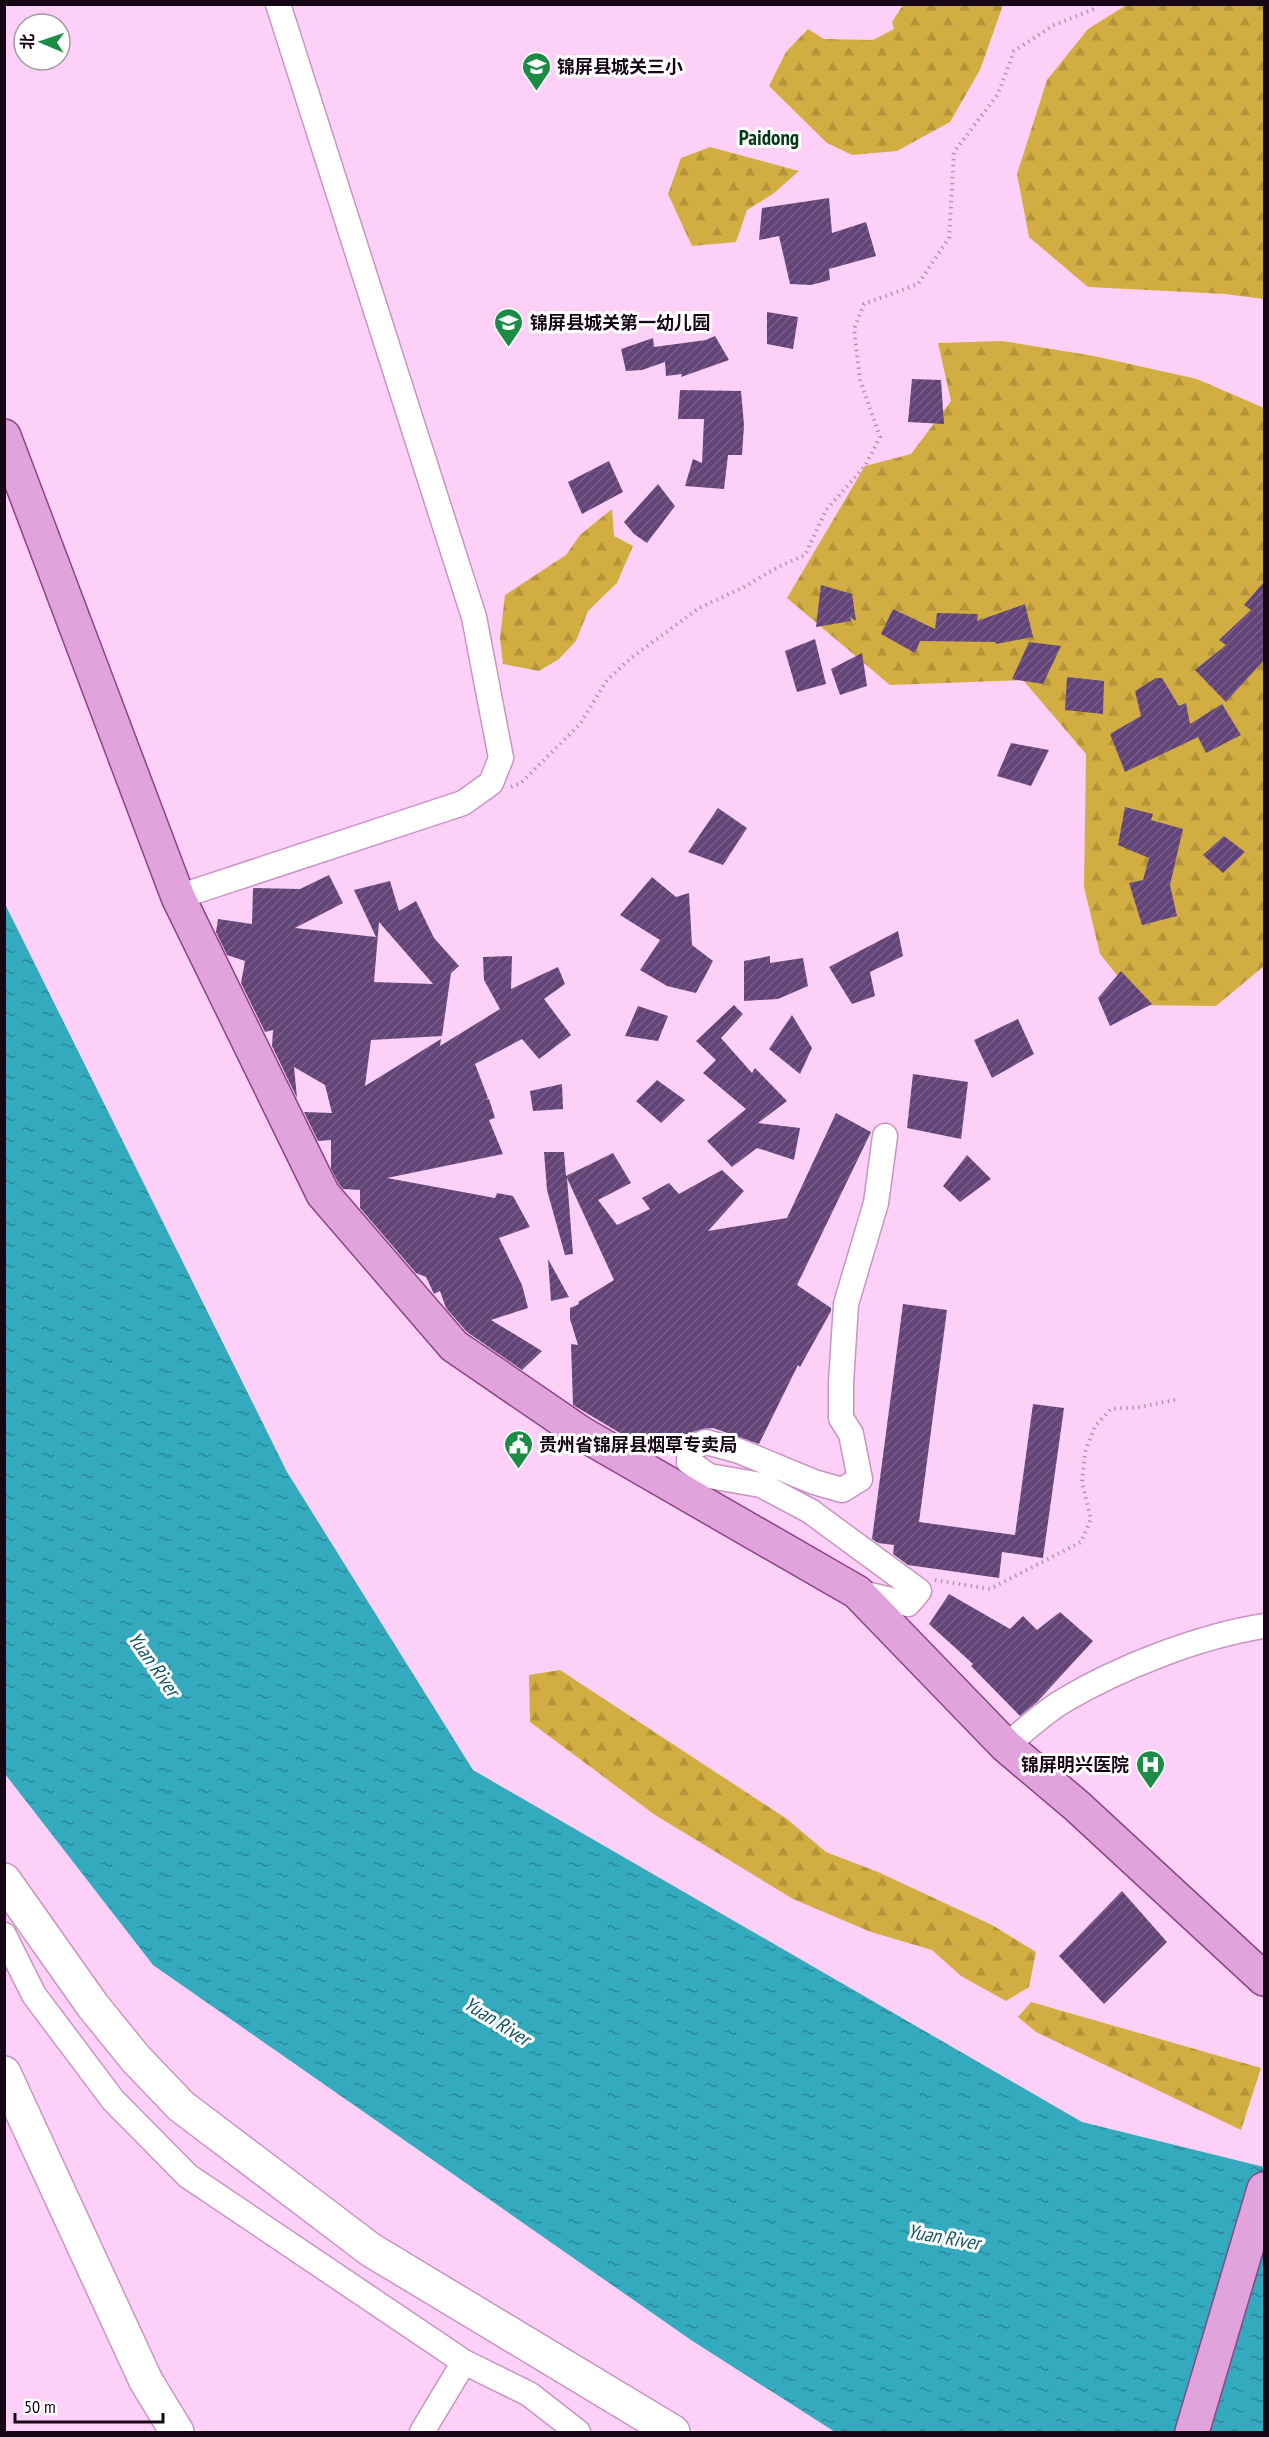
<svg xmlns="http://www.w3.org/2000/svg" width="1269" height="2437" font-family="'PT Sans Narrow','Noto Sans SC',sans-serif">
	<defs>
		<pattern id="forest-firs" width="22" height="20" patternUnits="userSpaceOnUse" patternTransform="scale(1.5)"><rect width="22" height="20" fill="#d2ae42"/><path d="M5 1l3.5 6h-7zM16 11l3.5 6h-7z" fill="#b49439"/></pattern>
		<pattern id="water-ripples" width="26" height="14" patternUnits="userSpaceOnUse" patternTransform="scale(1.5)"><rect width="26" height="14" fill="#33aabd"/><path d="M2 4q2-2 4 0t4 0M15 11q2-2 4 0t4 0" fill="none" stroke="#2a8899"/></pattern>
		<pattern id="building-hatch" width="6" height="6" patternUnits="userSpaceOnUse" patternTransform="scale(1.5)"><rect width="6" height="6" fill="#634478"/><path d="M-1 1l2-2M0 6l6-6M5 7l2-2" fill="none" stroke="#786088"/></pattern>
	</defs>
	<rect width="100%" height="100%" fill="#fdd1f7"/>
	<g fill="url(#forest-firs)">
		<path d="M1128,4L1264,5V299L1225,294L1088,287L1029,237L1017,174L1047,80L1088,29Z"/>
		<path d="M903,5H1003L980,70L950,122L897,151L852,155L827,143L769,86L786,52L808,29L824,39L873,40L894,29L892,22Z"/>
		<path d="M710,147L799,171L773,194L747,210L736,242L692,246L668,194L681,158Z"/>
		<path d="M1002,341L1094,356L1197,379L1264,408V966L1216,1006L1141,1005L1100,954L1084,887L1086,754L1023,680L890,685L787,598L865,466L911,454L951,401L938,343Z"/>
		<path d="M612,509L614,536L633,546L617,583L588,611L576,641L559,659L539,671L503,664L500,638L505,595L566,555L580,535Z"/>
		<path d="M560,1670L787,1819L826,1852L878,1872L992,1925L1036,1952L1029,1987L1006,2001L961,1976L932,1950L871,1932L793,1899L655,1815L530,1722L529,1675Z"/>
		<path d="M1031,2002L1261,2068L1241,2130L1036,2032L1018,2017Z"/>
	</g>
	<path fill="url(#water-ripples)" d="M4,902L287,1472L473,1770L1082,2122L1264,2167V2432H835L691,2340L153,1965L5,1774Z"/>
	<g fill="url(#building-hatch)" fill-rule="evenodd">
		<path d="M829,198L832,233L866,222L876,256L829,269L830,280L811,285L790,284L779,236L759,240L762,208Z"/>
		<path d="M767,312L798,317L793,349L767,344Z"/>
		<path d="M715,336L729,360L681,377L682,374L666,376L665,362L642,370L626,371L621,349L653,338L654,347L706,340Z"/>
		<path d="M912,379L941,380L944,424L908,422Z"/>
		<path d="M680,390L741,391L744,425L742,455H728L724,489L685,486L693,459L702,463L704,419H678Z"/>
		<path d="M609,461L623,492L582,514L568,482Z"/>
		<path d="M658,484L675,506L647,543L634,534L624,522Z"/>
		<path d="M1264,582V660L1226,702L1195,670L1226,645L1219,640L1251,610L1244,605Z"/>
		<path d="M821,585L852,594L856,621L850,617L851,621L816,627Z"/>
		<path d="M1025,604L1033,637L996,644L995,642L920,641L915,653L881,634L893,609L935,629L937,613L978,614L977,621Z"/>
		<path d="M815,639L826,684L797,692L785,651Z"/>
		<path d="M1029,642L1061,646L1043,684L1012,679Z"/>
		<path d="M862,653L867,686L840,695L831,669Z"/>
		<path d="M1067,677L1104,681L1103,714L1065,710Z"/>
		<path d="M1156,678H1162L1179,706L1186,703L1190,724L1222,704L1241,735L1206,753L1198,737L1125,772L1110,734L1141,716L1135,691Z"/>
		<path d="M1011,743L1049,750L1031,786L997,776Z"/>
		<path d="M1125,807L1153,814L1151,820L1183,829L1170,885L1177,916L1142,925L1129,883L1143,880L1149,858L1118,845Z"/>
		<path d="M718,808L747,828L723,865L688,852Z"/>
		<path d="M1224,836L1245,852L1223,873L1203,855Z"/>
		<path d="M329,875L343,903L295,928L376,937L354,890L390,881L399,911L416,901L434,938L459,966L451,973L442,1036L371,1040L365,1086L441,1039L440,1046L500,1009L484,980L483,957L512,956L511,989L558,967L565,984L544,999L571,1035L539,1059L522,1039L475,1064L488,1098L486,1100L489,1099L495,1118L489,1120L503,1154L387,1178L495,1198L497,1193L513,1196L530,1227L499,1238L522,1285L528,1308L491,1320L542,1351L522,1370L467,1332L446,1308L440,1291L434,1294L426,1277L416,1273L360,1208V1190L343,1189L339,1184L331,1169V1140L318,1141L304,1112L332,1113L325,1085L294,1067L297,1098L272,1046L273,1030L265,1032L241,983L245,961L227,955L216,932L218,919L252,924L253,888L300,889ZM379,922L433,984L374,982Z"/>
		<path d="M652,877L676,897L689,893L692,945L713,961L696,993L667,986L640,970L660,940L620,915Z"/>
		<path d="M898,931L903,956L870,972L875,996L852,1004L829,967Z"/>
		<path d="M770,956V963L803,958L808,986L778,999L744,1001V961Z"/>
		<path d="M1121,971L1152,1004L1110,1026L1098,998Z"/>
		<path d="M734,1005L743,1014L721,1038L752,1073L755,1068L787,1101L758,1123L800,1128L794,1160L757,1148L732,1167L707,1141L746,1109L703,1073L716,1060L696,1041Z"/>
		<path d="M638,1006L668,1016L658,1041L625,1036Z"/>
		<path d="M792,1015L812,1048L800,1074L769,1049Z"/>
		<path d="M1018,1019L1034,1054L992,1078L974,1040Z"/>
		<path d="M913,1074L968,1082L961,1139L907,1128Z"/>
		<path d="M657,1080L685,1100L661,1123L636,1101Z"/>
		<path d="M562,1084L563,1109L533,1111L530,1091Z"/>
		<path d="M836,1113L871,1132L797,1285L831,1308V1311L800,1367L798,1365L759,1444L713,1428L702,1429L662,1443L663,1450L655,1454L573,1405L571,1344L578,1345L570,1319V1308L579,1304L578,1302L614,1280L567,1178L573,1254L565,1255L547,1190L544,1152H564L566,1176L613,1153L631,1183L598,1200L617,1225L650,1209L642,1198L669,1183L679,1194L722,1170L744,1191L708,1231L787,1218Z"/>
		<path d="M967,1155L991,1179L960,1202L943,1186Z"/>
		<path d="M548,1259L569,1297L551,1301Z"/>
		<path d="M903,1304L947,1310L919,1522L1015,1535L1033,1404L1064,1408L1043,1558L1002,1552L999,1578L908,1565L893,1554L894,1545L878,1543L872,1539Z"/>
		<path d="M949,1594L1010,1629L1023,1616L1037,1630L1060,1612L1093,1641L1037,1702L1020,1716L971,1666L973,1664L929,1624Z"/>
		<path d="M1122,1891L1167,1942L1104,2004L1059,1956Z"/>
	</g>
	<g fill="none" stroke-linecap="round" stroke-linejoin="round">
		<defs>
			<g id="street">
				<path d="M178,897L463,803L491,783L501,758L474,617L278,4"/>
				<path d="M857,1592L908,1604L919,1591L810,1511L761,1485L709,1476L689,1462L690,1448L706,1442L739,1451L814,1482L842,1490L860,1479L851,1434L841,1418V1383L846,1304L876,1203L885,1136"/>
				<path d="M1006,1746C1024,1731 1043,1713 1063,1701C1120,1667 1200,1636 1264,1626"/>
				<path d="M4,1935L34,1995L113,2100L188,2176L464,2362L529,2394L578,2432"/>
				<path d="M422,2432L464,2362"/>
			</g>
			<g id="secondary">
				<path d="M4,1880L93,2006L136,2059L181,2106L371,2250L673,2432"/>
				<path d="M4,2073L146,2381L177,2432"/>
			</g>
			<g id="primary">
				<path d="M4,436L178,897L323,1194L454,1346L581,1433L857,1592L1006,1746L1077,1806L1264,1979"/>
				<path d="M1192,2432L1264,2189"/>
			</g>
		</defs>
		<use href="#street" stroke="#c994c3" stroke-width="27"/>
		<use href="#secondary" stroke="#c994c3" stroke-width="36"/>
		<use href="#primary" stroke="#8d4487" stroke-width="36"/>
		<g stroke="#b793b3" stroke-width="4" stroke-dasharray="1.5 4.5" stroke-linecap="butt">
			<path d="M511,787L521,783L580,724L607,680L631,658L699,608L744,587L778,567L805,555L826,510L865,466L880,437L860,380L854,329L864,304L918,284L949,238L954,152L998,94L1014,51L1054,25L1094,9L1097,4"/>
			<path d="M935,1580L990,1589L1081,1542L1091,1519L1082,1482L1085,1452L1095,1426L1111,1409L1141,1407L1179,1399"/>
		</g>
		<use href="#street" stroke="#fff" stroke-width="24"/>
		<use href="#secondary" stroke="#fff" stroke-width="33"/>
		<use href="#primary" stroke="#e0a3dc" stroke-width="33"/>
	</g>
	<defs>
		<symbol id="school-pin" viewBox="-11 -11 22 30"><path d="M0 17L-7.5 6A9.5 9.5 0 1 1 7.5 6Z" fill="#1b8c45" stroke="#fff"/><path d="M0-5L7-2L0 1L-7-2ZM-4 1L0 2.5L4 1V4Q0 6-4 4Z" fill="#fff"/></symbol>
		<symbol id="civic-pin" viewBox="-11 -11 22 30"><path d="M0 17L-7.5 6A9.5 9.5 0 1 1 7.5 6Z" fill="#1b8c45" stroke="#fff"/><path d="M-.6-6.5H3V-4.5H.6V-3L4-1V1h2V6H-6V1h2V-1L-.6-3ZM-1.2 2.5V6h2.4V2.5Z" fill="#fff"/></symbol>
		<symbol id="hospital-pin" viewBox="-11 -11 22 30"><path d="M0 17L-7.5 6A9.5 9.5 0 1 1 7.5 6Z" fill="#1b8c45" stroke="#fff"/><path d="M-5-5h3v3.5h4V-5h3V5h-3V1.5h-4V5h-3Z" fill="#fff"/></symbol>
	</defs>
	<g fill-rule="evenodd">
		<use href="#school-pin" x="520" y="50" width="33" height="45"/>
		<use href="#school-pin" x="492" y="306" width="33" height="45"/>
		<use href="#civic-pin" x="502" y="1428" width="33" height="45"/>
		<use href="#hospital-pin" x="1134" y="1748" width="33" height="45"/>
	</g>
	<g text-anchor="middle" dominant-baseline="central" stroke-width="6" stroke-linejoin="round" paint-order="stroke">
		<g font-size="18" font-weight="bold" fill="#170616" stroke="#fff" text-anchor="start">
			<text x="557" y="66">锦屏县城关三小</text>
			<text x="530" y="322">锦屏县城关第一幼儿园</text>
			<text x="539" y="1444">贵州省锦屏县烟草专卖局</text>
			<text x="1129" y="1764" text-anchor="end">锦屏明兴医院</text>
		</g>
		<g font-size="20" font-style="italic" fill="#175762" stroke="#fff">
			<text transform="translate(154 1664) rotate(55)">Yuan River</text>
			<text transform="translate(497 2021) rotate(32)">Yuan River</text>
			<text transform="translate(944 2237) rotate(10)">Yuan River</text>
		</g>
		<g font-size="21" font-weight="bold" fill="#013816" stroke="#fff">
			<text x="769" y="137">Paidong</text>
		</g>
	</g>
	<rect width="1269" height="2437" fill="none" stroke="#170616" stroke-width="12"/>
	<g transform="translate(42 42) rotate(272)"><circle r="28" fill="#ffffff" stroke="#a29ba2" stroke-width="1.5"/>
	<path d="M0-4.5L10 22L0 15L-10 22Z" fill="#1b8c45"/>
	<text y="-9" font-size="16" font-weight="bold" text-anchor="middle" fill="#170616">北</text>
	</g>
	<path d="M15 2413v9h148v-9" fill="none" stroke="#170616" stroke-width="3"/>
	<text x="24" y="2413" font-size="18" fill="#170616" stroke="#ffffff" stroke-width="4.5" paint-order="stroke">50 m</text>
</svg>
